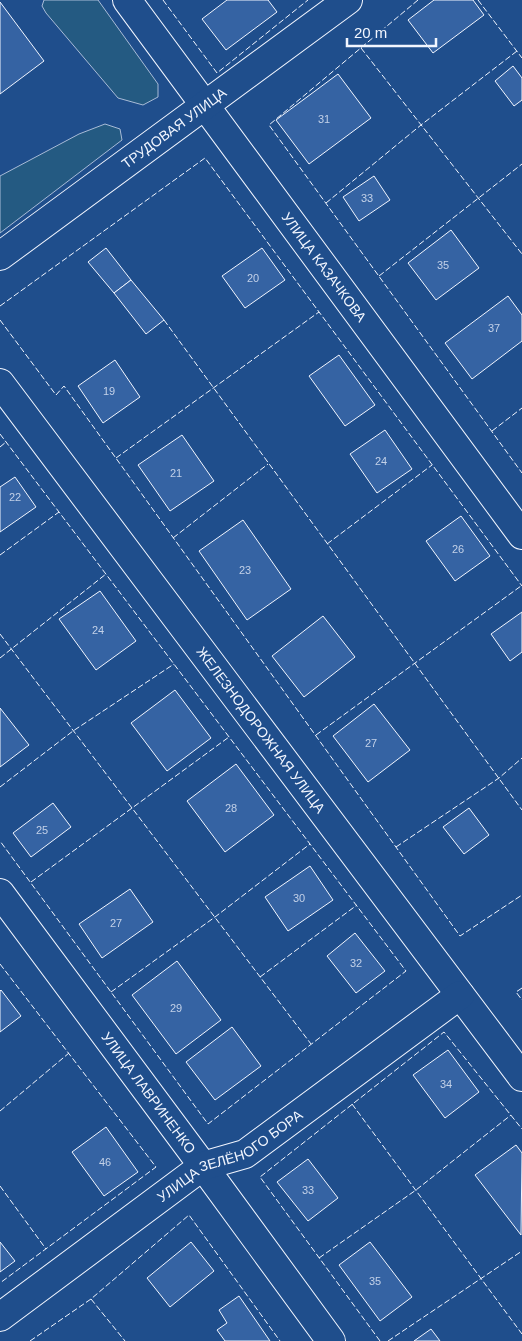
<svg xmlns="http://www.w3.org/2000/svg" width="522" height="1341" font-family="Helvetica,sans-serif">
	<rect width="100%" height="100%" fill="#1f4e8c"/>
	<g fill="#245a82" stroke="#a8bbd7">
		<path d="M44,0H98L158,84V97L143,105L118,98L46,13L42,6Z"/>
		<path d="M105,124L120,129L122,140L0,233V176L79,134Z"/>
	</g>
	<g fill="#3563a3" stroke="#f2f6ff">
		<path d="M227,0H268L277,12L226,50L202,19Z"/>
		<path d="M434,0H473L484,15L433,53L408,20Z"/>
		<path d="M0,2L44,61L0,94Z"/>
		<path d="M513,66L522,78V100L514,106L495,81Z"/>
		<path d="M338,74L371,118L309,164L276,120Z"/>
		<path d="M374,176L390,200L359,221L343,197Z"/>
		<path d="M451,230L479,268L436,300L408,263Z"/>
		<path d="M106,248L131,280L114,293L88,262Z"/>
		<path d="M262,248L285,280L245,308L222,276Z"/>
		<path d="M131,280L164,320L146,334L114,293Z"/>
		<path d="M508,296L522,315V341L472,379L445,343Z"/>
		<path d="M339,355L375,405L345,426L309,376Z"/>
		<path d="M115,360L140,397L103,423L78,386Z"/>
		<path d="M385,430L412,469L377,493L350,454Z"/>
		<path d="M182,435L214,481L170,511L138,465Z"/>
		<path d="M15,477L36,507L0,532V487Z"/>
		<path d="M461,516L490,556L455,581L426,541Z"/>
		<path d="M243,520L291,589L247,620L199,551Z"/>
		<path d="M100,591L136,641L96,670L59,619Z"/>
		<path d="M522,612V652L510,661L491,634Z"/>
		<path d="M323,616L355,657L304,697L272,656Z"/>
		<path d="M175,690L211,738L167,771L131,723Z"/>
		<path d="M374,704L410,750L368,782L333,736Z"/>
		<path d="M0,708L29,745L0,767Z"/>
		<path d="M236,764L274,815L225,852L187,801Z"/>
		<path d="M53,803L71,827L31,857L13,833Z"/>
		<path d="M469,808L489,835L464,854L443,827Z"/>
		<path d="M310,866L333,900L288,931L265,897Z"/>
		<path d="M130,889L153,922L102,958L79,924Z"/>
		<path d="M355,933L385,971L356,993L327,956Z"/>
		<path d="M177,961L221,1020L176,1054L132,995Z"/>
		<path d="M1,990L21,1016L0,1032V991Z"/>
		<path d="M232,1027L261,1066L215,1100L186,1062Z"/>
		<path d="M448,1050L479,1092L445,1118L413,1075Z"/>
		<path d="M106,1127L138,1172L104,1196L72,1152Z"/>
		<path d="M516,1145L522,1153L521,1235L475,1175Z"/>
		<path d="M308,1159L338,1198L308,1221L277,1182Z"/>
		<path d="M0,1242L15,1261L0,1272Z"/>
		<path d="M191,1242L214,1271L170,1307L147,1278Z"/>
		<path d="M370,1242L412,1297L380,1321L339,1265Z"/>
		<path d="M239,1296L270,1341H225L217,1330L227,1323L219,1310Z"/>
		<path d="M431,1329L440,1341H414Z"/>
	</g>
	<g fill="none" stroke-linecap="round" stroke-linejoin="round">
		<defs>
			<g id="minor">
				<path id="s1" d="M127,0L522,535"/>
				<path id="s2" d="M0,256L348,0"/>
				<path id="s3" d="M0,383L522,1077"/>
				<path id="s4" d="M0,893L203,1166L331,1341"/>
				<path id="s5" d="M0,1317L203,1166L245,1154L460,995"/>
			</g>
		</defs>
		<use href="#minor" stroke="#f2f6ff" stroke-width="30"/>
		<use href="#minor" stroke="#1f4e8c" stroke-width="28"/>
		<g stroke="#f2f6ff" stroke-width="1" stroke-dasharray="6 2.5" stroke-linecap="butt">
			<path d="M163,0L217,73L308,0"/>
			<path d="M418,0L269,125L522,473"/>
			<path d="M478,0L522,58"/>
			<path d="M361,48L522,254"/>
			<path d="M326,203L421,125L517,51"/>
			<path d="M379,276L522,164"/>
			<path d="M0,306L205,158L522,586"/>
			<path d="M0,320L56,395L64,386L460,936L522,895"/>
			<path d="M164,320L522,810"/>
			<path d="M492,431L522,408"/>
			<path d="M0,434L406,971L208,1124L0,841"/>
			<path d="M0,447L6,442"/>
			<path d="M116,458L319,312"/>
			<path d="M173,538L268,464"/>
			<path d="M327,544L432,465"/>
			<path d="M0,555L59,512"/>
			<path d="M0,634L311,1044"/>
			<path d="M0,658L106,574"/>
			<path d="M316,735L521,586"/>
			<path d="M0,787L73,731L174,664"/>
			<path d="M396,847L499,778L522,758"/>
			<path d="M31,882L229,737"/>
			<path d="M0,964L156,1167L0,1283"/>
			<path d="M260,977L357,905"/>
			<path d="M522,988L516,992L522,1000"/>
			<path d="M111,992L215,917L310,844"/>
			<path d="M352,1104L522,1334"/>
			<path d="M0,1111L69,1053"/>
			<path d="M0,1186L46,1249"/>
			<path d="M319,1258L416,1190L511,1115"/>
			<path d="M91,1299L125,1341"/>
			<path d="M30,1341L91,1299L189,1215L280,1341"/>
			<path d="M380,1341L260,1177L444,1032L522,1129"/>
			<path d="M388,1341L522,1251"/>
		</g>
	</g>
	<g text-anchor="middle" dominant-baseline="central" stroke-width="4" stroke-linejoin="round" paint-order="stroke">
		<g font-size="11" fill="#c3d1e8">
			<text x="324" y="119">31</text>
			<text x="367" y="198">33</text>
			<text x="443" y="265">35</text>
			<text x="253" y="278">20</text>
			<text x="494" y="328">37</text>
			<text x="109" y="391">19</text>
			<text x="381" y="461">24</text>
			<text x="176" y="473">21</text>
			<text x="15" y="497">22</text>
			<text x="458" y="549">26</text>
			<text x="245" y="570">23</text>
			<text x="98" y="630">24</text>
			<text x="371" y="743">27</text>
			<text x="231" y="808">28</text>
			<text x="42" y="830">25</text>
			<text x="299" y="898">30</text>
			<text x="116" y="923">27</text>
			<text x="356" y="963">32</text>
			<text x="176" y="1008">29</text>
			<text x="446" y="1084">34</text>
			<text x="105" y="1162">46</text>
			<text x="308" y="1190">33</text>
			<text x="375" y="1281">35</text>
		</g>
		<g font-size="14" fill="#f2f6ff" stroke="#1f4e8c">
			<text stroke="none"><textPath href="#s2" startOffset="216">ТРУДОВАЯ УЛИЦА</textPath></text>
			<text stroke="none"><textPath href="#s1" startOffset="332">УЛИЦА КАЗАЧКОВА</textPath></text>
			<text stroke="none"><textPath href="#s3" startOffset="434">ЖЕЛЕЗНОДОРОЖНАЯ УЛИЦА</textPath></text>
			<text stroke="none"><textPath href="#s4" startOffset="249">УЛИЦА ЛАВРИНЕНКО</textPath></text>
			<text stroke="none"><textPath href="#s5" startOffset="282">УЛИЦА ЗЕЛЁНОГО БОРА</textPath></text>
		</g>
	</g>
	<path d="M347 38v8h89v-8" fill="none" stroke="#f2f6ff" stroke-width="2.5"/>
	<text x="354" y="38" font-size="15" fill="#f2f6ff" stroke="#1f4e8c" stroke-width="4" paint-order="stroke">20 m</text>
</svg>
